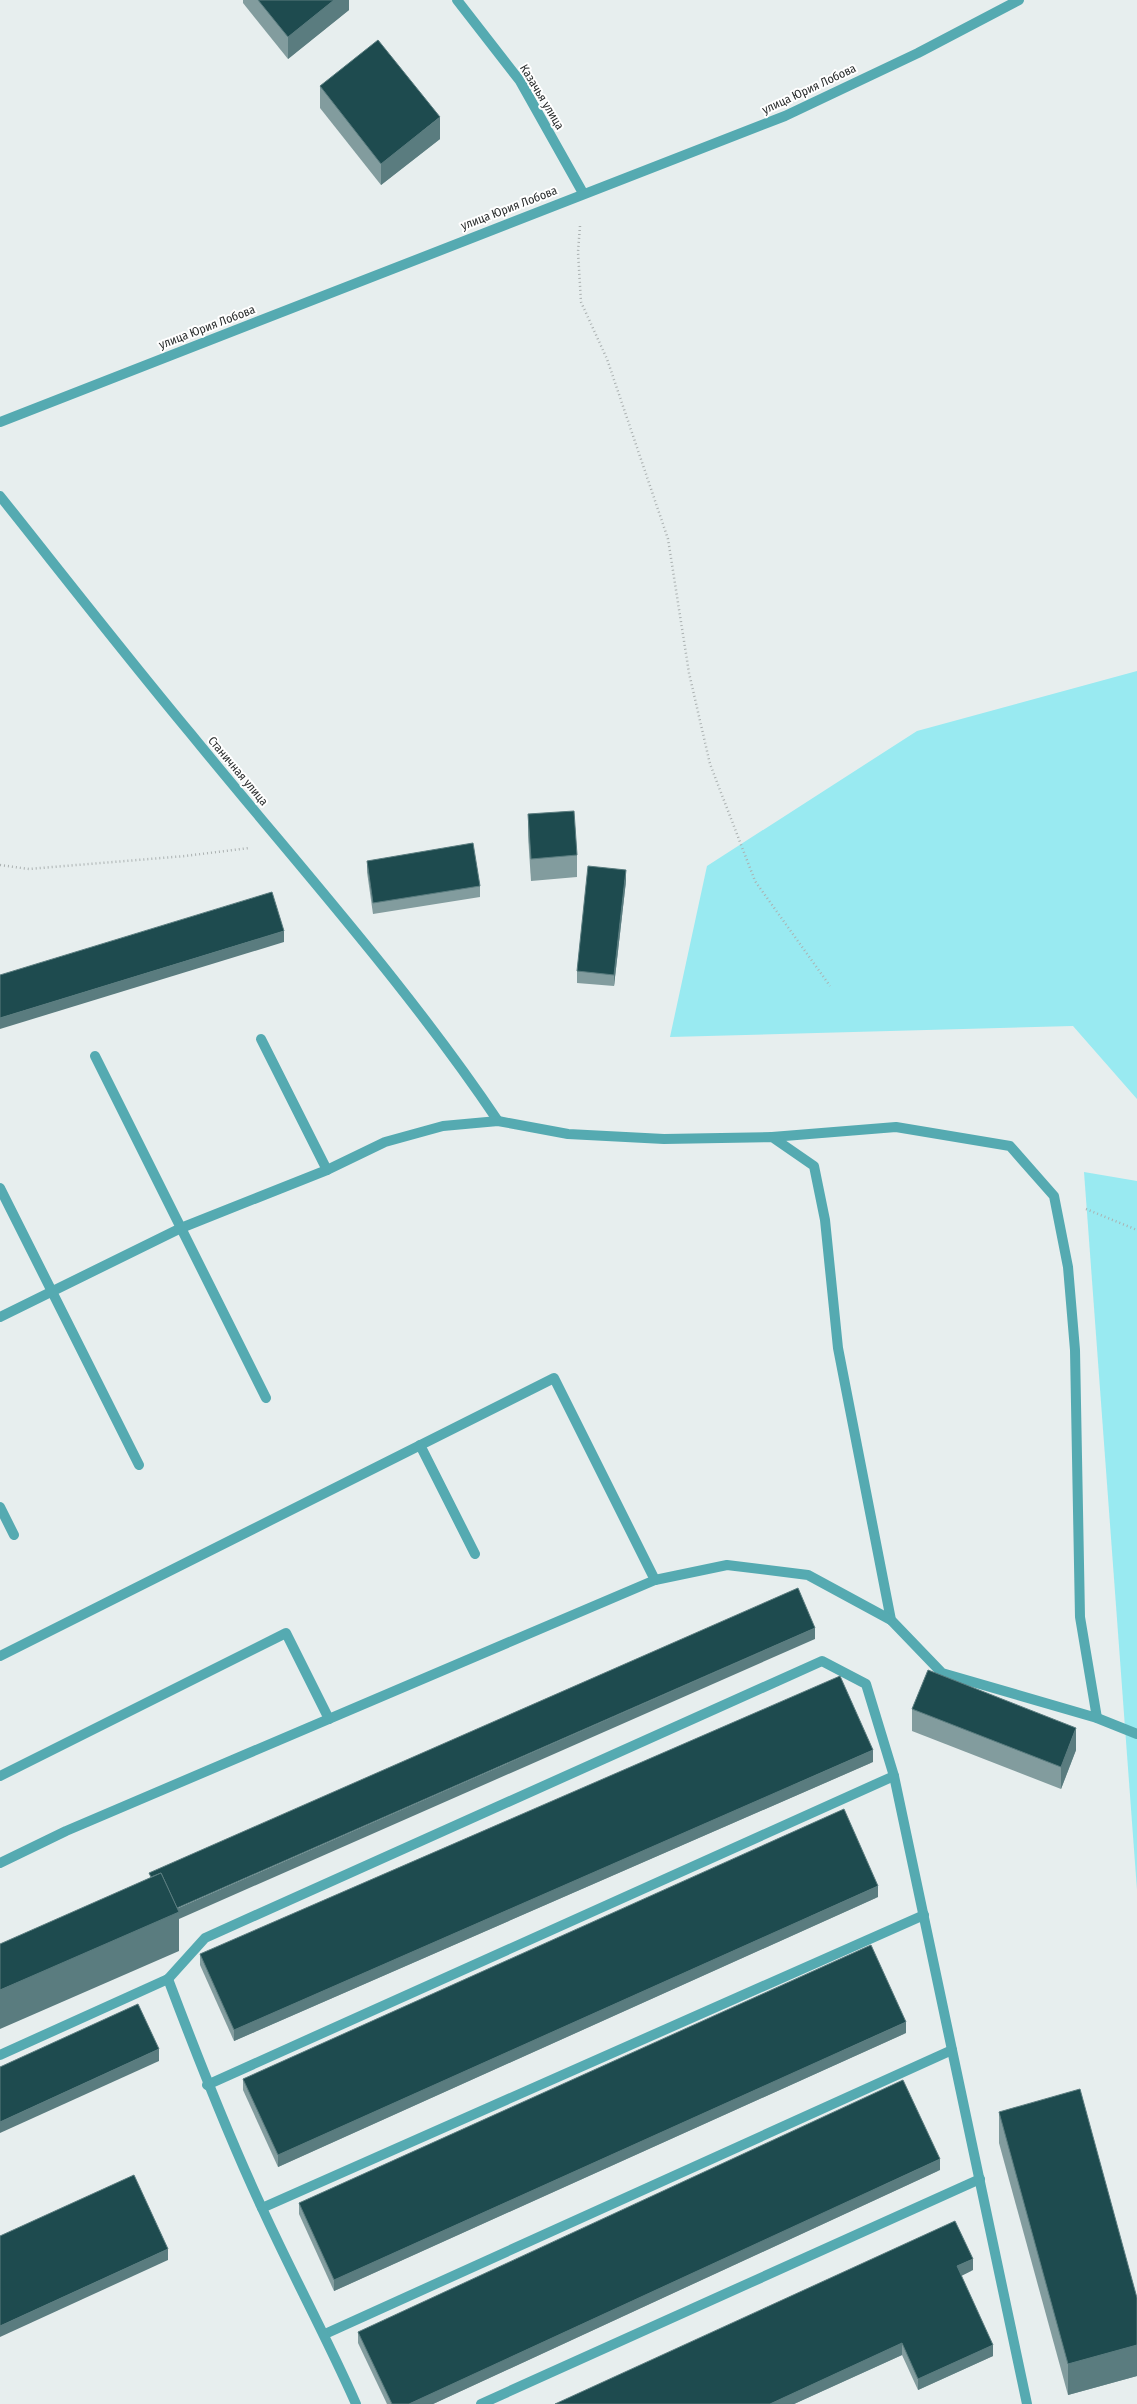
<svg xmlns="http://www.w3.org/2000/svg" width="1137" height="2404" font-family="'Fira Sans Condensed',sans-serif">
	<rect width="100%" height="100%" fill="#e7eeee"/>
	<g fill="#99eaf1">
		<path d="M1137,671V1099L1073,1026L670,1037L707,866L917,731Z"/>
		<path d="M1084,1172L1137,1181V1890Z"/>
	</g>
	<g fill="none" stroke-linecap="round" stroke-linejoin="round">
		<g stroke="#abb1b1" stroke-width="2.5" stroke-dasharray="1 3" stroke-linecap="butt">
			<path d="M580,226L578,252L581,302L607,359L668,539L689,673L710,764L755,881L830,986"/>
			<path d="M0,865L29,869L185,856L249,848"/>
			<path d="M1086,1209L1137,1230"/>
		</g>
		<g stroke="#55aab1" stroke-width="10">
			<path d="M261,1039L327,1170"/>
			<path d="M95,1056L266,1398"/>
			<path d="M772,1137L896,1127L1010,1146L1054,1196L1068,1267L1075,1350L1080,1617L1097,1718"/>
			<path d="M0,1188L139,1465"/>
			<path d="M420,1445L475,1554"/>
			<path d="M0,1507L14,1535"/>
			<path d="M0,1656L554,1378L655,1580"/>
			<path d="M0,1776L286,1633L329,1719"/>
			<path d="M207,2085L894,1776"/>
			<path d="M262,2208L924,1915"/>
			<path d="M325,2334L952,2050"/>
			<path d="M481,2404L980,2179"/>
		</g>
		<g stroke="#55aab1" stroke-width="10">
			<path d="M457,0L520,81L583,193"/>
			<path d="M0,422L785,116L918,53L1019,0"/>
			<path d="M0,496C63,575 126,656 191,734C295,862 406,984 498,1121"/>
			<path d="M0,1317L181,1228L327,1170L385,1142L443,1126L498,1121L568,1134L664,1139L772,1137L814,1166L825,1220L838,1348L891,1620L942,1673L1097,1718L1137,1734"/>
			<path d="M0,1863L66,1831L655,1580L727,1565L808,1575L891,1620"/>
			<path d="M168,1979L205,1938L822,1661L866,1684L894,1776L1027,2404"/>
			<path d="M0,2055L168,1979C197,2056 227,2133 262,2208C292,2274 327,2338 356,2404"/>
		</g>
	</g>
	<g fill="#829c9e">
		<path d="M243,0H349V10L288,59L243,3Z"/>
		<path d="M320,86L440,139L381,185L320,108Z"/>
		<path d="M528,814L577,855V877L531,881L528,836Z"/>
		<path d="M367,861L480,886V897L373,914L367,872Z"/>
		<path d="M626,881L614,986L577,983V971Z"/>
		<path d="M912,1709L1076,1750L1061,1789L912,1731Z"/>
		<path d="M873,1762L234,2041L200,1965V1954Z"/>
		<path d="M878,1897L278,2167L243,2090V2079Z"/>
		<path d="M906,2033L334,2291L299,2214V2203Z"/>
		<path d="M999,2112L1137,2298V2376L1068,2395L999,2143Z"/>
		<path d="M940,2170L433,2404H387L358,2343V2332Z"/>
		<path d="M973,2270L961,2276L993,2356L918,2390L902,2355L794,2404H555Z"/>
	</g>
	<g fill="#5a7c7f">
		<path d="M334,0H349V10L288,59V37Z"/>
		<path d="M440,117V139L381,185V164Z"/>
		<path d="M626,870V881L614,986V975Z"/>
		<path d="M284,931V942L0,1029V1018Z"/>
		<path d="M815,1628V1639L179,1919V1951L0,2029V1990L167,1913Z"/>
		<path d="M1076,1728V1750L1061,1789V1767Z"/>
		<path d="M873,1750V1762L234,2041V2030Z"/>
		<path d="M878,1886V1897L278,2167V2155Z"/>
		<path d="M906,2022V2033L334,2291V2280Z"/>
		<path d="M159,2049V2061L0,2133V2122Z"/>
		<path d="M940,2159V2170L433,2404H409Z"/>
		<path d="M168,2249V2260L0,2337V2326Z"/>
		<path d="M973,2259V2270L957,2278V2266Z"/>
		<path d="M902,2343V2355L794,2404H770Z"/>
		<path d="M993,2345V2356L918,2390V2379Z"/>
		<path d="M1137,2345V2376L1068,2395V2364Z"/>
	</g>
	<g fill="#1e4b4f" stroke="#5a7c7f">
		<path d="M258,0H334L288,37Z"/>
		<path d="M378,40L440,117L381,164L320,86Z"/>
		<path d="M574,811L577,855L531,859L528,814Z"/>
		<path d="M473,843L480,886L373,903L367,861Z"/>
		<path d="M588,866L626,870L614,975L577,971Z"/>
		<path d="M272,892L284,931L0,1018V975Z"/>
		<path d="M798,1588L815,1628L177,1908L161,1873L151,1877L149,1873Z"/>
		<path d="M928,1670L1076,1728L1061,1767L912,1709Z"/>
		<path d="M840,1676L873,1750L234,2030L200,1954Z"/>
		<path d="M844,1809L878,1886L278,2155L243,2079Z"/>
		<path d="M161,1873L179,1912L0,1990V1944Z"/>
		<path d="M871,1945L906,2022L334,2280L299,2203Z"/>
		<path d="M138,2004L159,2049L0,2122V2067Z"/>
		<path d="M903,2080L940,2159L409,2404H392L358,2332Z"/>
		<path d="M1080,2089L1137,2298V2345L1068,2364L999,2112Z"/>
		<path d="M134,2175L168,2249L0,2326V2236Z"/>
		<path d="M955,2221L973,2259L957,2266L993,2345L918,2379L902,2343L770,2404H555Z"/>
	</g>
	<g text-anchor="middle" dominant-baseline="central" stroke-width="4" stroke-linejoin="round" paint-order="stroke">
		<g font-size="12" fill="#2a2d2d" stroke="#fff">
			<text transform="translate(809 89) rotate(-25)">улица Юрия Лобова</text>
			<text transform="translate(542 97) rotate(59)">Казачья улица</text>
			<text transform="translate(509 208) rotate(-21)">улица Юрия Лобова</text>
			<text transform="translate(207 327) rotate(-21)">улица Юрия Лобова</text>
			<text transform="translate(238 771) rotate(50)">Станичная улица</text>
		</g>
	</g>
</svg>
